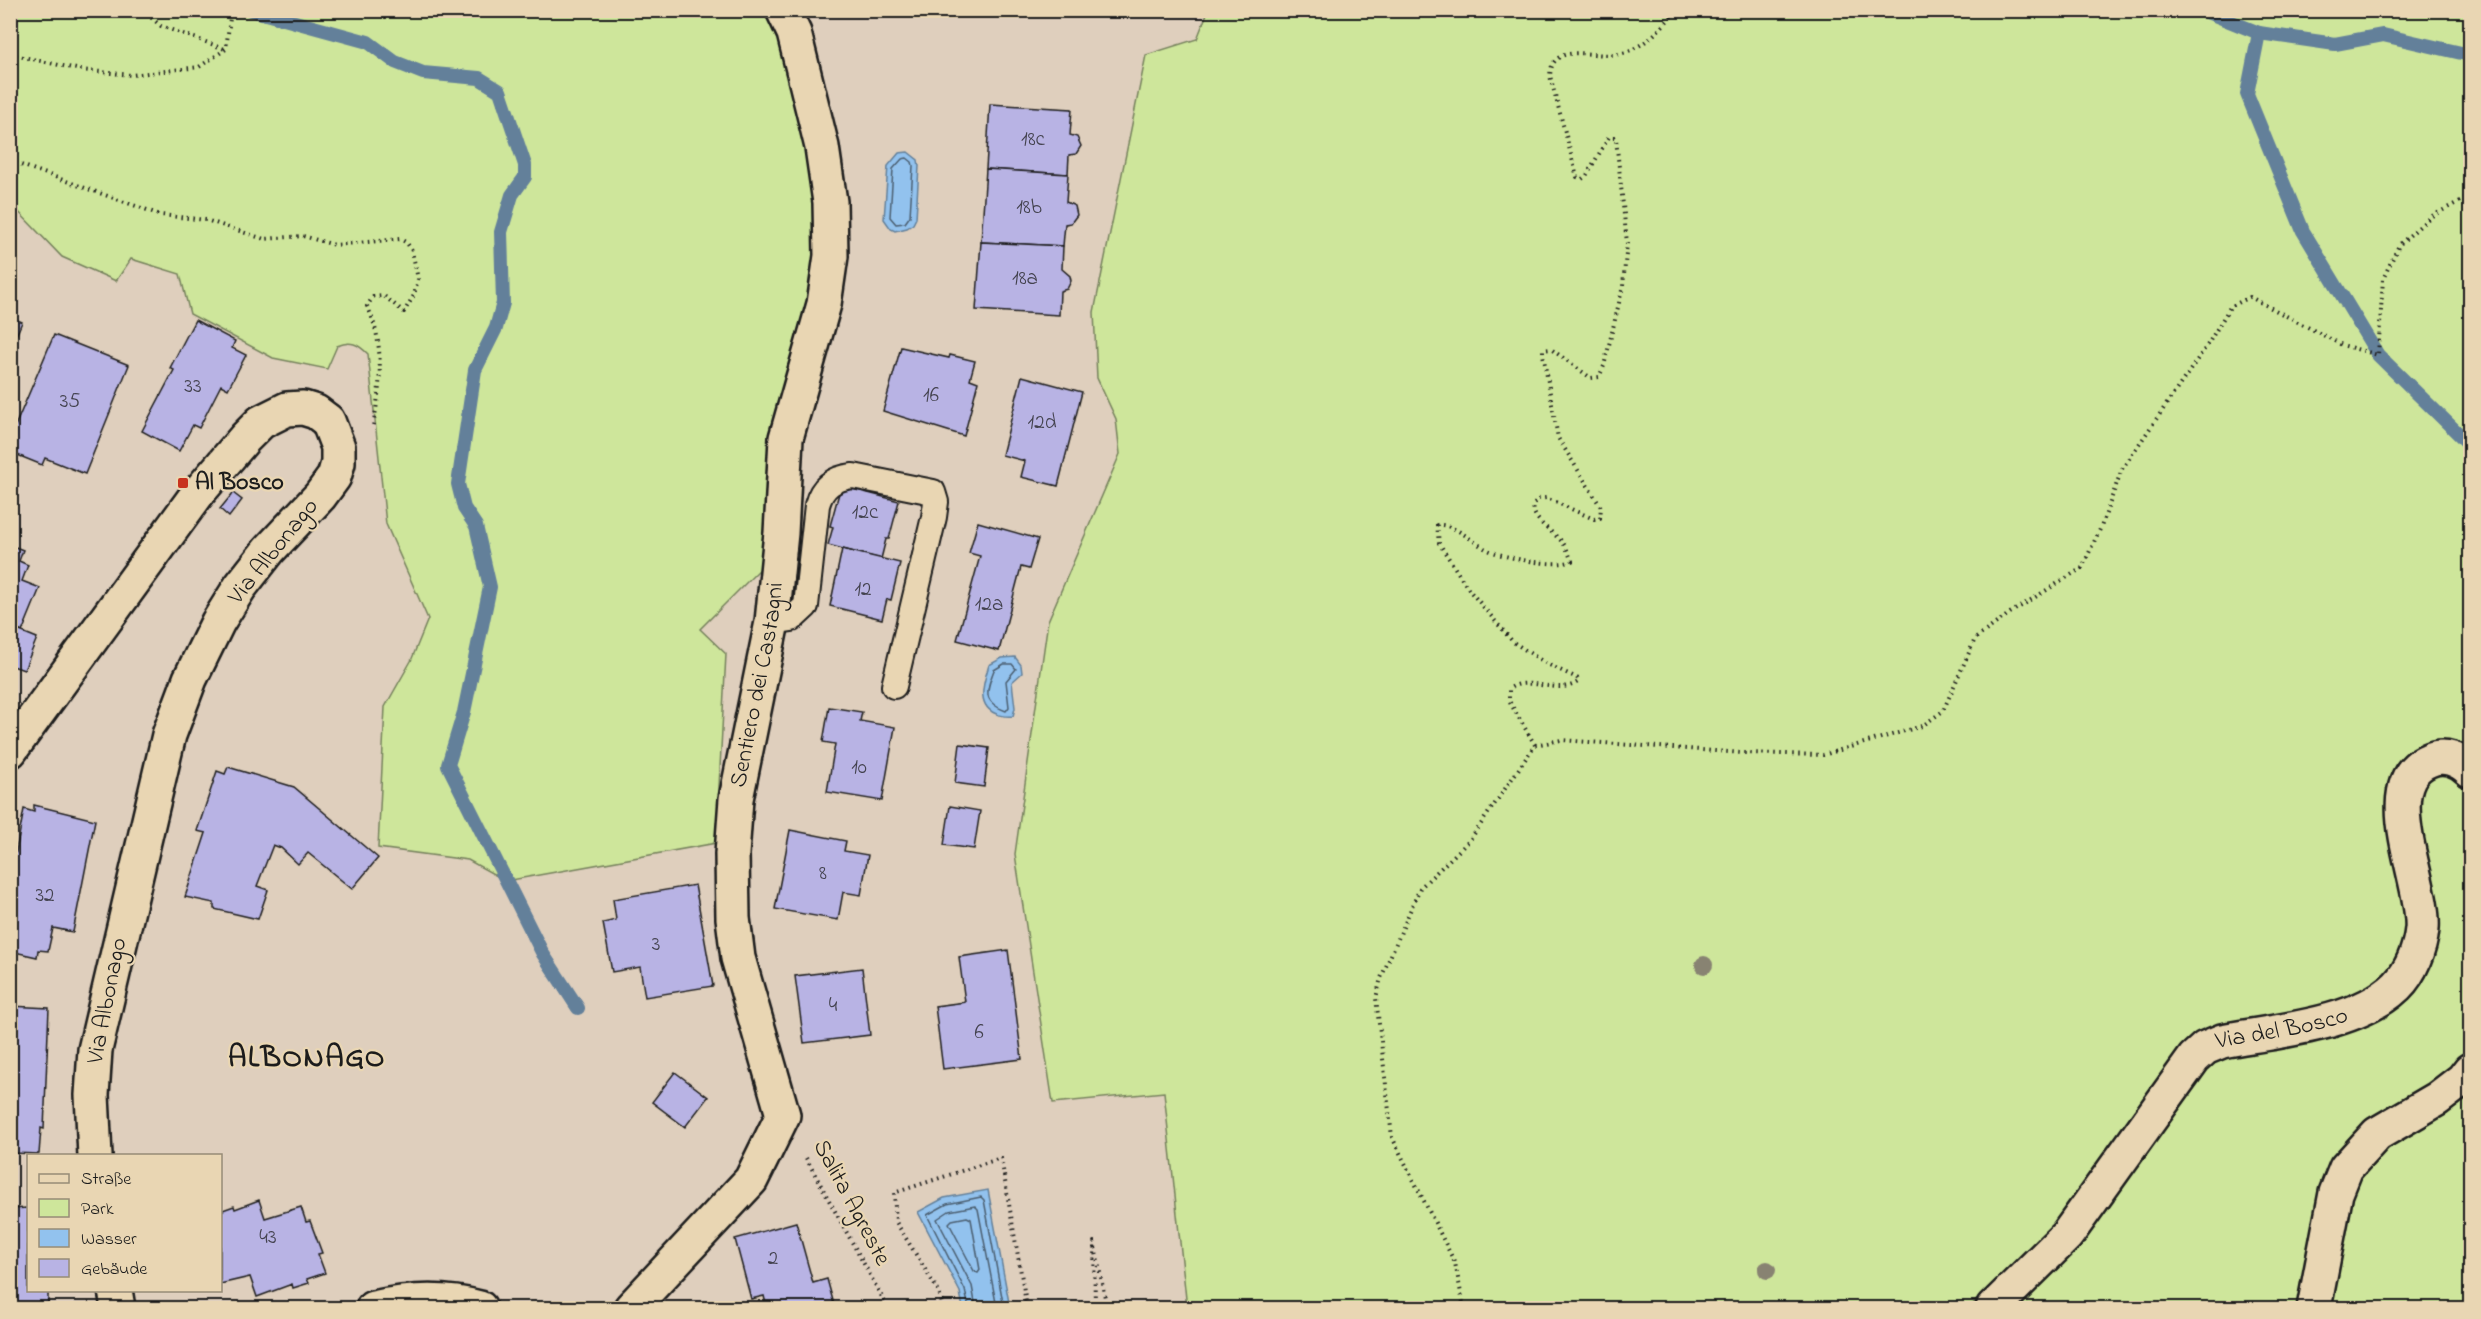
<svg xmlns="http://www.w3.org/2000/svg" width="2481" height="1319" font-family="'Indie Flower',sans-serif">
	<rect width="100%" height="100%" fill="#dfcfbd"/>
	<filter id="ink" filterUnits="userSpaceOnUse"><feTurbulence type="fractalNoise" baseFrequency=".0167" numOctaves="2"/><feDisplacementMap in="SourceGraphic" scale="12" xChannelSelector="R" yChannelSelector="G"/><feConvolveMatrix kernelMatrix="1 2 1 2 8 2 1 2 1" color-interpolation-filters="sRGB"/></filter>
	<g filter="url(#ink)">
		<g fill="#cee69b" stroke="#75815c" stroke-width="1.5">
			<path d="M10,11H768L792,72L816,203L817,254L763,566L700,629L726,654L716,843L506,881L468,860L378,848L385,707L411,661L428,619L386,524L368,354C358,344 351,340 337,346L327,369L273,358L190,314L180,274L131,259L116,281L62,257L11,204Z"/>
			<path d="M1208,11H2470V1308H1998L1997,1283L1968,1308H1187L1164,1092L1053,1103L1015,854L1048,621L1120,454L1116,419L1097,378L1094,312L1146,55L1197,39Z"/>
		</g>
		<g fill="#92c2ee" stroke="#63809a" stroke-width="1.5">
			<path d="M908,152L918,160L919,166L916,218L913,224L907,228L895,231L891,229L884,219L888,166L899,153Z"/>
			<path d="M1015,657L1021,665L1022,673L1012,682L1015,708L1013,716C1007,717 1005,716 999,715C975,707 983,684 989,665L1002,658Z"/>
			<path d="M988,1190L1010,1308H963L960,1292L918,1212L944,1198Z"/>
		</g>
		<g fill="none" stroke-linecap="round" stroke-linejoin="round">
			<g stroke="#4b5e70" stroke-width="1.5">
				<path d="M907,158L912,162L913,166L910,216L905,223L896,224L890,217L893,169L902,159Z"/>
				<path d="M1004,664H1012L1016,669L1006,681L1009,707L1006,711C982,702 986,691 994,670Z"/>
				<path d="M967,1217L971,1219L980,1270L978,1273L974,1271L949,1223L952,1220Z"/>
				<path d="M969,1308L965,1290L927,1215L947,1204L981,1197L984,1200L1004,1308"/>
				<path d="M976,1308L972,1286L937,1219L949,1211L975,1206L978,1209L997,1308"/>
			</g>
			<g stroke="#63809a" stroke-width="14">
				<path d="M251,10L368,42L395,62L423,73L479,78L500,91L525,165V177L512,195L501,232L503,303L496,328L475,370L458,484L464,508L476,526L490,587L464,712L448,765L543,954L578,1008"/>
				<path d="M2202,10L2259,33L2247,94L2303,231L2378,355L2470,445"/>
				<path d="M2259,33L2335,44L2383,35L2470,55"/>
			</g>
		</g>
		<g fill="#b8b3e4" stroke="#1c1c1c" stroke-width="1.5">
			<path d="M990,104L1072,109L1070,135L1077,137L1081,146L1076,154L1069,155L1068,174L986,169Z"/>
			<path d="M986,169L1068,174L1066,202L1075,206L1077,215L1071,223L1065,224L1063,246L981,242Z"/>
			<path d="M981,242L1063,246L1062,269L1070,276L1071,281L1067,289L1060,291L1059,315L976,310Z"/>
			<path d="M10,317L22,322L10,350Z"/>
			<path d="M195,320L235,341L232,348L246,355L228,389L221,385L199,428L193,425L179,451L142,431L174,370L170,368Z"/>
			<path d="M54,335L129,365L85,474L45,458L42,465L10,452V438Z"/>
			<path d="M901,347L949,358L950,355L975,361L970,379L978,382L964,436L883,411Z"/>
			<path d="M1022,376L1082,392L1058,486L1021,477L1025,461L1002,455Z"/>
			<path d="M841,486L899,501L889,539H886L881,559L828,545L833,527L830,526Z"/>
			<path d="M233,493L242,500L229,517L220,509Z"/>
			<path d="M978,522L1038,539L1029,569L1021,567L999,651L957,640L980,556L969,553Z"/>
			<path d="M10,545L23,550L19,561L28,565L22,581L40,588L22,632L10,627Z"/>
			<path d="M842,549L900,563L891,600L887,599L882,619L830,606Z"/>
			<path d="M10,627L37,638L24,670L10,665Z"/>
			<path d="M829,707L862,712L860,721L895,727L882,801L827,792L835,744L823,742Z"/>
			<path d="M960,744L989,748L984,787L955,783Z"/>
			<path d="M228,767L294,787L378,858L352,889L308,853L298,864L281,848L273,845L257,886L268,890L258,919L214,909V903L185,897L206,833L197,831L217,771L225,774Z"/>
			<path d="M34,805L95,820L73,932L53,928L48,951L38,950L37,957L10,951V863L16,852L24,809L34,812Z"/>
			<path d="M950,806L980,811L974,849L944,845Z"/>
			<path d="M790,830L846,841L844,851L868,855L861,895L843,892L838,920L775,909Z"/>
			<path d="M695,885L713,986L645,997L640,967L612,972L603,923L616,920L613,899Z"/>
			<path d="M1008,950L1022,1059L943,1069L935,1006L965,1002L959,957Z"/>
			<path d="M862,968L870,1035L804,1043L795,976Z"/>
			<path d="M10,1006L49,1008L44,1129L41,1128L39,1154L12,1153L10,1155Z"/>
			<path d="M675,1072L708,1097L685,1127L652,1102Z"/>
			<path d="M259,1200L265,1218L301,1207L306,1222L310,1221L322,1253L318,1254L325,1273L307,1279L309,1283L293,1288L292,1284L257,1297L250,1277L220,1284V1211L234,1206L235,1209Z"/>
			<path d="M28,1208V1290H48V1308H10V1209Z"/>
			<path d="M796,1222L813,1283L827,1279L835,1308H767L764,1296L751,1299L735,1239Z"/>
		</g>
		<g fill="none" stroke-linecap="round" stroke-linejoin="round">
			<defs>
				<path id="lane" d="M772,622L792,619L806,606L817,505C822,486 834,478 853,476L933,492L936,502L934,517L894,686"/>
				<g id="street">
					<path d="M10,751L198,493L245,438L261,422L287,409L303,408L316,412L328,421L338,447V463L334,477L320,496L269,550L240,587L218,622L190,679L169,735L95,1050L92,1095L95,1156"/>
					<path d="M115,1290L118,1308"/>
					<path d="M373,1308C408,1300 445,1298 480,1308"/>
					<path id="s1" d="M631,1308L751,1180L783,1115L738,958L733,918L732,854L736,799L772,622L781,533L786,438L824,304L831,256L830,202L822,147L794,33L783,10"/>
					<path id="s2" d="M1993,1308L2067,1235L2194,1058L2205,1048L2222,1041C2275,1031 2357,1025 2397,986C2411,972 2420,949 2422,929C2426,885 2373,783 2429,760C2444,753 2460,760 2470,770"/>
					<path d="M2314,1308L2336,1193L2346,1168L2377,1134L2437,1099L2463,1079L2470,1070"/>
				</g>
			</defs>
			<use href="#lane" stroke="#1c1c1c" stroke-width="28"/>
			<use href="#street" stroke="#1c1c1c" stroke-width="38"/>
			<g stroke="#1c1c1c" stroke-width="4" stroke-dasharray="1.5 4.5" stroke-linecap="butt">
				<path d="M142,10L161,26L225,49"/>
				<path d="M10,54L81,70L131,75L199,67L226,49L231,10"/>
				<path d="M10,161L161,215L206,220L264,239L303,236L335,245L400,239L407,243L412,251L418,279L414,295L404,312L384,296L373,297L367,306C385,342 381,387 373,426"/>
				<path d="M1535,745L1509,701V689C1527,674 1560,697 1579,681L1577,678L1547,664L1513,642L1469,590L1439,543L1437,525C1453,523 1473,542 1486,549C1503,558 1555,568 1572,561C1569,555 1567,548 1563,543C1554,531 1522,516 1538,499L1546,498L1594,519L1600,518L1601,507L1558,438L1543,354V350L1551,349L1591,378L1599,377L1604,366L1623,286L1627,243L1616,139L1614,137H1609L1586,176L1582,179L1577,177L1550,76C1552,38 1599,61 1623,53C1646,46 1661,28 1677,10"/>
				<path d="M806,1158L888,1308"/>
				<path d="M943,1308L939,1292L896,1222L894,1193L1001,1158L1027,1308"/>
				<path d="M1095,1308L1094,1242L1107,1308"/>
				<path d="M1464,1308L1455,1263L1392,1137L1376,998L1381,978L1420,888L1470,840L1535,745L1561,740L1743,753L1823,755L1922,726L1943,711L1975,639L2010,613L2082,568L2101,527L2122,469L2208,344L2230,307L2250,297L2342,345L2378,355L2383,279L2399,245L2430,217L2470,196"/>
			</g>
			<use href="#lane" stroke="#e9d6b3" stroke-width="24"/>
			<use href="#street" stroke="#e9d6b3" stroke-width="33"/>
		</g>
		<g fill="#888372">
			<circle cx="1704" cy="965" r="9"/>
			<circle cx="1767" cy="1270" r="9"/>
		</g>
	</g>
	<rect fill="#c8321e" stroke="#e9d6b3" stroke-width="2" x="177" y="477" width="12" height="12" rx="3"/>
	<g text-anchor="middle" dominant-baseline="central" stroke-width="4.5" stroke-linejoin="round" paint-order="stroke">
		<g font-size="21" fill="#43424e">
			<text x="1033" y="140">18c</text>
			<text x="1029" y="208">18b</text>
			<text x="1025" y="279">18a</text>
			<text x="193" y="387">33</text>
			<text x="931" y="396">16</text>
			<text x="70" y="402">35</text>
			<text x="1042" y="423">12d</text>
			<text x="865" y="513">12c</text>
			<text x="863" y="590">12</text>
			<text x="989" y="605">12a</text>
			<text x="859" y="768">10</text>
			<text x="823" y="874">8</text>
			<text x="45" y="896">32</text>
			<text x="656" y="945">3</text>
			<text x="833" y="1006">4</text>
			<text x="979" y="1033">6</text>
			<text x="268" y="1238">43</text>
			<text x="773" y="1259">2</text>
		</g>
		<g font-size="24" font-weight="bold" fill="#1c1c1c" stroke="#e9d6b3" text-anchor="start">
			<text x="195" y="483">Al Bosco</text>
		</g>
		<g font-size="24" fill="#1c1c1c" stroke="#e9d6b3">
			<text transform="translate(274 552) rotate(-51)">Via Albonago</text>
			<text stroke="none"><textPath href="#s1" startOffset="687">Sentiero dei Castagni</textPath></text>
			<text transform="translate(108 1001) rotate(-79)">Via Albonago</text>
			<text stroke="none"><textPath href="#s2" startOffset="416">Via del Bosco</textPath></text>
			<text transform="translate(851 1203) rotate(62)">Salita Agreste</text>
		</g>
		<g font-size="30" font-weight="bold" letter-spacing="1.5" fill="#1c1c1c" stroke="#e9d6b3">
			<text x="307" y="1059">ALBONAGO</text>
		</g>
	</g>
	<rect width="2481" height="1319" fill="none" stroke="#e9d6b3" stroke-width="36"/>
	<rect x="18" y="18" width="2445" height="1283" fill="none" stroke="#1c1c1c" stroke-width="2" filter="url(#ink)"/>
	<rect x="27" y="1154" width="195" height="138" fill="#e9d6b3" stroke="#978c77" stroke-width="1.5"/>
	<rect x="39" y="1174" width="30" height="9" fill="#e9d6b3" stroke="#978c77" stroke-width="1.5"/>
	<text x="81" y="1184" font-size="18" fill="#1c1c1c">Straße</text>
	<rect x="39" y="1199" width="30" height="18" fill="#cee69b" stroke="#978c77" stroke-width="1.5"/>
	<text x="81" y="1214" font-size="18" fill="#1c1c1c">Park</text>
	<rect x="39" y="1229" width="30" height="18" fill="#92c2ee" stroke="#978c77" stroke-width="1.5"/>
	<text x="81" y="1244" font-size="18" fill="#1c1c1c">Wasser</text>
	<rect x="39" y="1259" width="30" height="18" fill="#b8b3e4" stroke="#978c77" stroke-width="1.5"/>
	<text x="81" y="1274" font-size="18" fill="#1c1c1c">Gebäude</text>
</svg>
